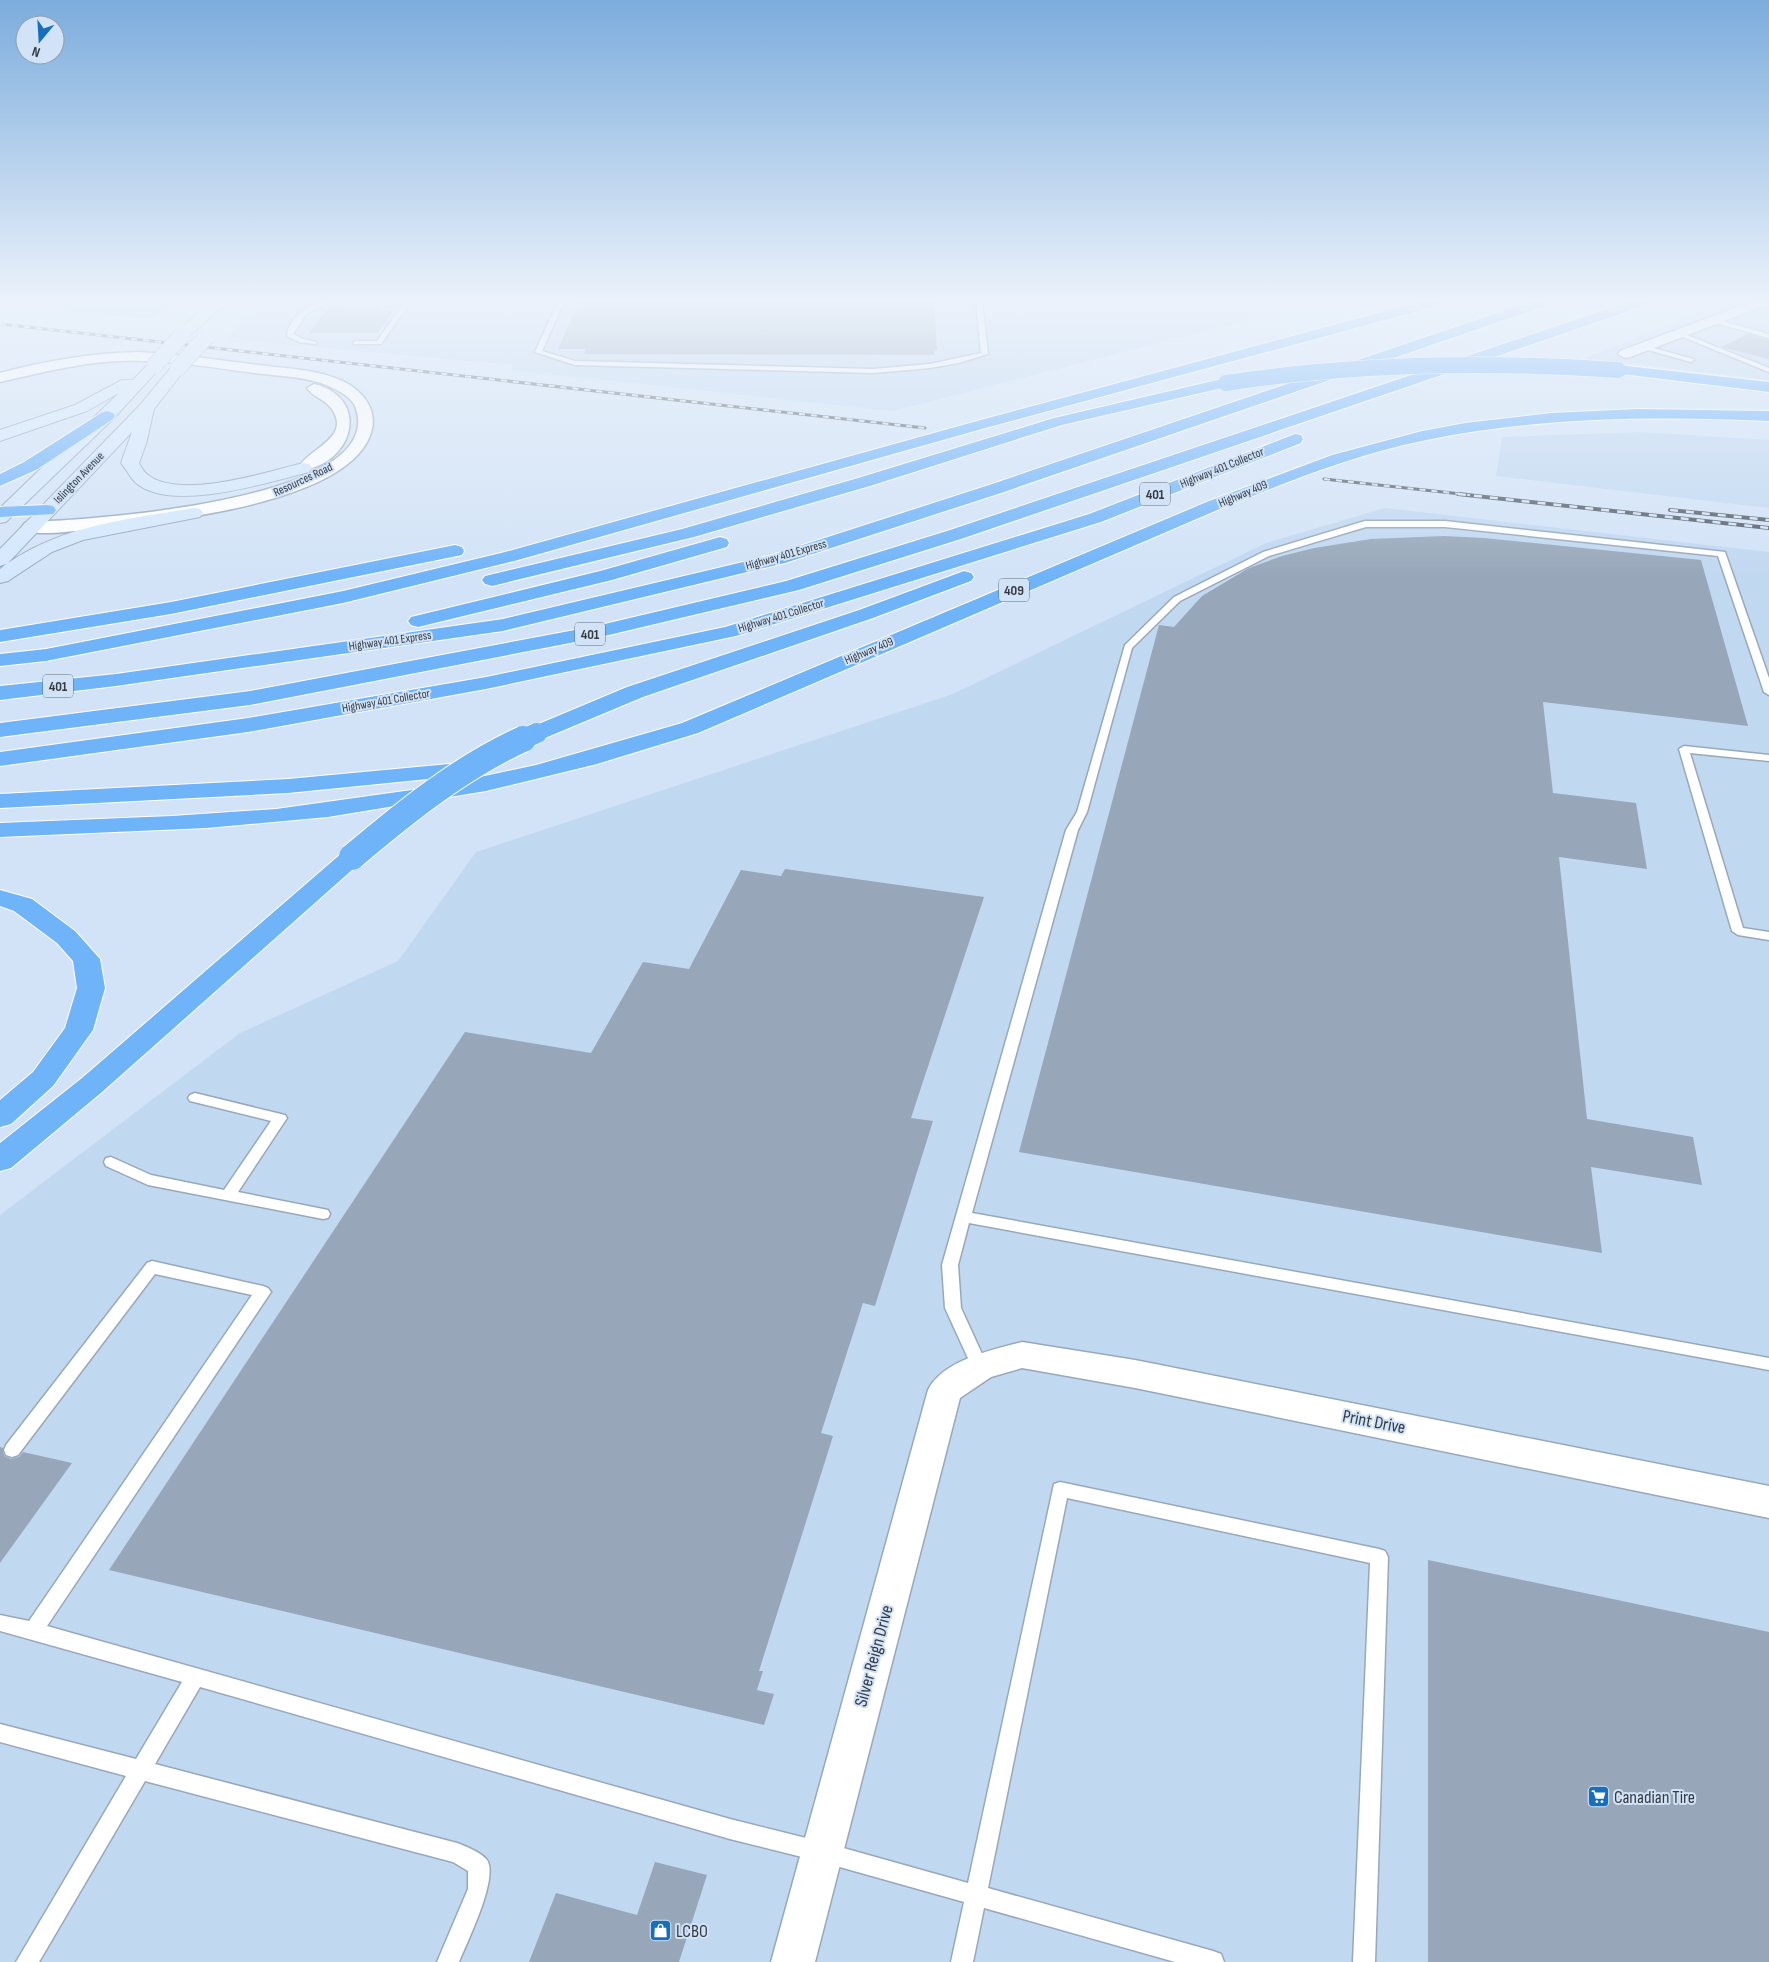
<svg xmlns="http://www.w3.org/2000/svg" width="1769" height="1962" font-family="'Sofia Sans Condensed',sans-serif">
	<rect width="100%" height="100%" fill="#d2e3f7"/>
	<g fill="#c1d8f1">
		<path d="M259,302H1320L892,411L512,370L513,365L227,339Z"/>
		<path d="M1727,302H1769V380L1585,358Z"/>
		<path d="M1640,432L1769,440V508L1496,476L1502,437Z"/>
		<path d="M1385,508L1769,552V1962H0V1215L240,1033L398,961L476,852L953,694L1266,543Z"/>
	</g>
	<path fill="#b0d3fa" d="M50,302H175L166,311L148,319L47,309Z"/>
	<g fill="#97a7b9">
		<path d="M579,302H934L937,350L934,351V355L584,354L586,349H558Z"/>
		<path d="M339,305H379L377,306L385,307L381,311H393L378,333H309L330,307Z"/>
		<path d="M1748,334L1769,340V359L1721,347Z"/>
		<path d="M1444,536L1484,538L1701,560L1748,726L1543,702L1553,793L1636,803L1647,869L1559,857L1587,1119L1693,1137L1702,1185L1591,1167L1602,1253L1019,1152L1159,625L1174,627L1202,596L1249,568L1282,556L1314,548L1371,539Z"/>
		<path d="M785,869L984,897L911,1118L933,1121L875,1306L863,1303L821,1433L833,1436L759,1671H763L757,1690L774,1694L764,1725L109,1570L465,1032L591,1053L643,962L689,969L741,870L781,876Z"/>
		<path d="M0,1447L3,1448L4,1456L11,1459L19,1457L23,1452L72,1463L0,1563Z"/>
		<path d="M1428,1560L1769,1632V1962H1428Z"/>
		<path d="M655,1862L707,1875L679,1962H529L556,1893L637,1915Z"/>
	</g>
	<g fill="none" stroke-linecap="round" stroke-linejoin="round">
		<defs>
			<g id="lane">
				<path d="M320,302H331L306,314L293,334L303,339L316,342V344L299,342L287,336C288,320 305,307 320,302Z"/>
				<path d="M396,302H403L407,307L381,344H354L353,343L356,341H377L401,307Z"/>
				<path d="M558,302H564L542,351L575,361L873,369L930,364L981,353L976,302H982L988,354L958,363L930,368L873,373L575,365L535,352Z"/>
				<path d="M1714,319L1769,334V338L1712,322L1711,321Z"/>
				<path d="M1678,333H1682L1769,368V372L1678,335Z"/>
				<path d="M1643,345L1693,359L1694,360L1691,362L1641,348V346Z"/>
				<path d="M1365,521H1445L1725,552L1769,678V695L1764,692L1718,556L1445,527H1366L1269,556L1180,601L1132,648L1087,812L1078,830L972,1213L1769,1358V1370L969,1223L958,1265L961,1308L988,1367L986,1372L980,1373L974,1372L972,1367L945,1308L942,1265L1066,830L1077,812L1125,645L1174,597L1263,552Z"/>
				<path d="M1684,746L1769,755V761L1690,753L1743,928L1769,932V940L1738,935L1732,931L1679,749Z"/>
				<path d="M195,1093L285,1115L287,1118L285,1121L238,1192L328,1210L330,1214L328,1218L323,1219L148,1185L106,1166L104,1162L106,1158L111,1157L151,1175L224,1190L271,1121L190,1101L188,1098L190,1095Z"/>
				<path d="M152,1261L263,1286L268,1288L271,1292L47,1626L730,1819L822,1842L968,1883L1054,1484L1060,1482L1379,1549L1385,1551L1388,1557L1375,1962H1353L1370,1563L1067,1498L988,1888L1213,1951L1221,1954L1224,1962H1175L984,1908L973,1962H951L964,1902L822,1862L730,1839L200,1687L155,1764L457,1843C465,1846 482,1853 487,1860C499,1878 467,1942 459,1962H437L468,1889V1871L453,1862L145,1781L39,1962H16L126,1776L0,1742V1724L136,1759L182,1682L0,1631V1615L29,1621L252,1295L155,1274L18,1455L12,1457L6,1455L4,1450L6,1445L147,1263Z"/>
			</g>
			<g id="street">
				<path d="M1751,302H1769V304L1630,357L1625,358L1618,354L1620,351Z"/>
				<path d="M138,352C178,354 218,360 258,365C288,369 323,369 350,385C365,395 376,410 372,429C357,499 181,520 123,525C96,528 49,537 25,531L22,527L25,523L31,522C83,520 393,502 355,406C350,395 332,387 321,383C300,376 276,376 254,373C209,367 164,359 119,361C78,363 39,373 0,382V373C45,361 91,353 138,352Z"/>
				<path d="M314,384C368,397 356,457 309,469L301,464C312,448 352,436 331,408C324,399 313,397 307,388Z"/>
				<path d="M1022,1342L1135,1360L1769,1486V1518L1135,1388L1022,1368L991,1377L960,1398L815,1962H771L928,1390C943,1360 992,1350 1022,1342Z"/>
			</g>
			<g id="secondary">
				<path d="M214,302H232L216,312L188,337H178L176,334L178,331L206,306Z"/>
				<path d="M154,361L162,366L159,369L113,419L6,522L0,523V508L119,393L87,411L0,441V430L75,405L122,380H133L149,363Z"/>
				<path d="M178,363L186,368L154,409L146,444L139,463C141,467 144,472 148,475C180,500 267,472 303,463L309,464L312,468L309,472C270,482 168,514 135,482C130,477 126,469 121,463L132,432L8,563C63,525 129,519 194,508L200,509L203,513L200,517L83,540L52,552L8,581L0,583V569L6,564L0,566V549L140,405L173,365Z"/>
			</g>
			<g id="highway">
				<path d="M1419,302H1443L1441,305L989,427L518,560L343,603L46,661L0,666V654L46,649L343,591L505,552L977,421Z"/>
				<path d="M1529,302H1550L1548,305L1001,493L785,563L503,631L116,686L0,700V686L116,674L503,619L772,555L989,485Z"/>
				<path d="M1628,302H1649L1647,305L964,538L799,590L596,638L250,705L0,737V723L250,691L596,626L786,581L950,530Z"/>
				<path d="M1618,365L1769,382V392L1613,373L1610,370L1613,367Z"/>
				<path d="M1226,378L1231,380L1234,383L1231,386L1062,425L870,486L694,537L492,586L485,584L482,580L485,576L682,529L858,478L1054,418Z"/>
				<path d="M1638,409L1769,411V421C1653,416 1536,417 1422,441C1353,455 1287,482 1222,508L698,733L597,764L486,791L328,817L207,828L0,837V823L172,816L276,809L433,787L536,765L682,723L1209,501L1332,455L1422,431L1465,423L1551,413Z"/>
				<path d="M107,411L113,413L115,416L113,419L36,470L0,486V474L24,462L101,413Z"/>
				<path d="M1295,434L1301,435L1303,439L1301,443L1101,522L736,636L486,689L248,732L0,766V752L248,718L486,677L725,627L1089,514Z"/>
				<path d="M47,505L53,506L56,510L53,514L0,517V507Z"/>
				<path d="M720,537L727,539L729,543L727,547L612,580L418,627L411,625L408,621L411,617L600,571Z"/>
				<path d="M455,545L462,547L464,551L462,555L171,614L0,642V630L171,602Z"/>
				<path d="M964,571L971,573L974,577L971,581L873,618L643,697L545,738L537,740L529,738L526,733L529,728L627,687L859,610Z"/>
				<path d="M460,763L468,765L472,770L468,775L288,793L0,808V794L288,779Z"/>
				<path d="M352,849L361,852L365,857L361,862L102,1092L11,1168L0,1171V1143L82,1078L343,852Z"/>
				<path d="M0,890L32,899L75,931L100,959L105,988L93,1030L53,1086L11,1124L0,1127V1100L33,1072L65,1028L77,988L73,961L57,943L14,911L0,906Z"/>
			</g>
		</defs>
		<use href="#lane" stroke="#98a8ba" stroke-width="3"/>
		<use href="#street" stroke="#98a8ba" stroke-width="3"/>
		<use href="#secondary" stroke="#98a8ba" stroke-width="2"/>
		<use href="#highway" stroke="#fff" stroke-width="2"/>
		<use href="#lane" fill="#fff" fill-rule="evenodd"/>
		<use href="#street" fill="#fff" fill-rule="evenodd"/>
		<use href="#secondary" fill="#d4e8fd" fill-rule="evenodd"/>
		<use href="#highway" fill="#6fb3f9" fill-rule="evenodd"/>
		<defs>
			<g id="rail-far1">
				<path d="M0,324L925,428"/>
				<path d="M1324,479L1470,495"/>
			</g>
			<g id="rail">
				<path d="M1458,494L1769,528"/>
				<path d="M1670,510L1769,520"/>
			</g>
		</defs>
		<use href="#rail-far1" stroke="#535c66" stroke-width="3"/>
		<use href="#rail" stroke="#535c66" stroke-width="4"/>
		<use href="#rail-far1" stroke="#d2e3f7" stroke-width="2" stroke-dasharray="6" stroke-linecap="butt"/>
		<use href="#rail" stroke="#d2e3f7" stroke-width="2.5" stroke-dasharray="8" stroke-linecap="butt"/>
		<defs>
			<g id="secondary-bridge">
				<path d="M154,366L183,334"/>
				<path d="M178,368L207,336"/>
			</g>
			<path id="highway-bridge-far2" d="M1226,383C1357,363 1486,361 1618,370"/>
			<path id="highway-bridge-far1" d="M521,740L537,733"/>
			<path id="highway-bridge" d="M352,857C404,813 461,767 523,739"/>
		</defs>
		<use href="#secondary-bridge" stroke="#98a8ba" stroke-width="17" stroke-linecap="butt"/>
		<use href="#highway-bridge-far2" stroke="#fff" stroke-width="17" stroke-linecap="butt"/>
		<use href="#highway-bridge-far1" stroke="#fff" stroke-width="22" stroke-linecap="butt"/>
		<use href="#highway-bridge" stroke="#fff" stroke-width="28" stroke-linecap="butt"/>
		<use href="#secondary-bridge" stroke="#d4e8fd" stroke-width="16"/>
		<use href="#highway-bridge-far2" stroke="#6fb3f9" stroke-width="16"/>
		<use href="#highway-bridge-far1" stroke="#6fb3f9" stroke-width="20"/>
		<use href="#highway-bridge" stroke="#6fb3f9" stroke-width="26"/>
	</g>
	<linearGradient id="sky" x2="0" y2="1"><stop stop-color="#7cacdc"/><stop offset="0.52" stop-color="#ebf2fb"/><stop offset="1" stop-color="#ebf2fb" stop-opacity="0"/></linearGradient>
	<rect width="1769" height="577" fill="url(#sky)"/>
	<defs>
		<symbol id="supermarket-square" viewBox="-11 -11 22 22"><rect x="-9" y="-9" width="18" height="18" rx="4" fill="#166fbd" stroke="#d2e3f7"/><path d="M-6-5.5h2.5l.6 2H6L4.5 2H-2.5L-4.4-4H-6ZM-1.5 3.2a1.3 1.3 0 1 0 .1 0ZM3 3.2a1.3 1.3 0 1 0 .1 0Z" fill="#fff"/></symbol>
		<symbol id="shop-square" viewBox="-11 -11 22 22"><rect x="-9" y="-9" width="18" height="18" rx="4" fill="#166fbd" stroke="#d2e3f7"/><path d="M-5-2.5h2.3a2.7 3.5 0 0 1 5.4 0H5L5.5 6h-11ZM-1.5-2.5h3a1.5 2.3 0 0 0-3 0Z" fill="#fff"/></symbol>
	</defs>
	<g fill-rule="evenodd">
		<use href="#supermarket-square" x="1586" y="1784" width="25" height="25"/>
		<use href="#shop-square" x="648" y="1918" width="25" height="25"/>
	</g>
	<g text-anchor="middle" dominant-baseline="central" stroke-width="4" stroke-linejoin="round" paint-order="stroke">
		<g font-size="12" fill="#333a42" stroke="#d2e3f7">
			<text transform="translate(1222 468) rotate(-22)">Highway 401 Collector</text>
			<text transform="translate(79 478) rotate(-46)">Islington Avenue</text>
			<text transform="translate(303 480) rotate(-25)">Resources Road</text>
			<text transform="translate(1243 494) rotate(-23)">Highway 409</text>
			<text transform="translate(786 555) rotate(-16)">Highway 401 Express</text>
			<text transform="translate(781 616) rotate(-17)">Highway 401 Collector</text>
			<text transform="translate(390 641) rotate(-8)">Highway 401 Express</text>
			<text transform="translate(869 651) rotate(-23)">Highway 409</text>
			<text transform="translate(386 701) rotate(-10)">Highway 401 Collector</text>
		</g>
		<g fill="#d2e3f7" stroke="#636d78" stroke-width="1">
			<rect x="1140" y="482.5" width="30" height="23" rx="4"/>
			<rect x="999" y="578.5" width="30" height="23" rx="4"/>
			<rect x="575" y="622.5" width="30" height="23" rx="4"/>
			<rect x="43" y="674.5" width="30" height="23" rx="4"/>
		</g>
		<g font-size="14" font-weight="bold" fill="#333a42">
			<text x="1155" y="494">401</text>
			<text x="1014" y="590">409</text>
			<text x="590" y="634">401</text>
			<text x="58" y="686">401</text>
		</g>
		<g font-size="18" fill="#333a42" stroke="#d2e3f7">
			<text transform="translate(1374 1422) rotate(11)">Print Drive</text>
			<text transform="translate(874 1656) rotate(-75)">Silver Reign Drive</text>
		</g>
		<g font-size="18" fill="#333a42" stroke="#d2e3f7" text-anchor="start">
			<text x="1614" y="1797">Canadian Tire</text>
			<text x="676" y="1931">LCBO</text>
		</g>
	</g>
	<g transform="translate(40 40) rotate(198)"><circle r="24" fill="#d2e3f7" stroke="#929faf"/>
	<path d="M0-4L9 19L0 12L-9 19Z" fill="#166fbd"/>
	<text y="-8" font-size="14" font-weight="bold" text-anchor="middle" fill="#333a42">N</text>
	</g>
</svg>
